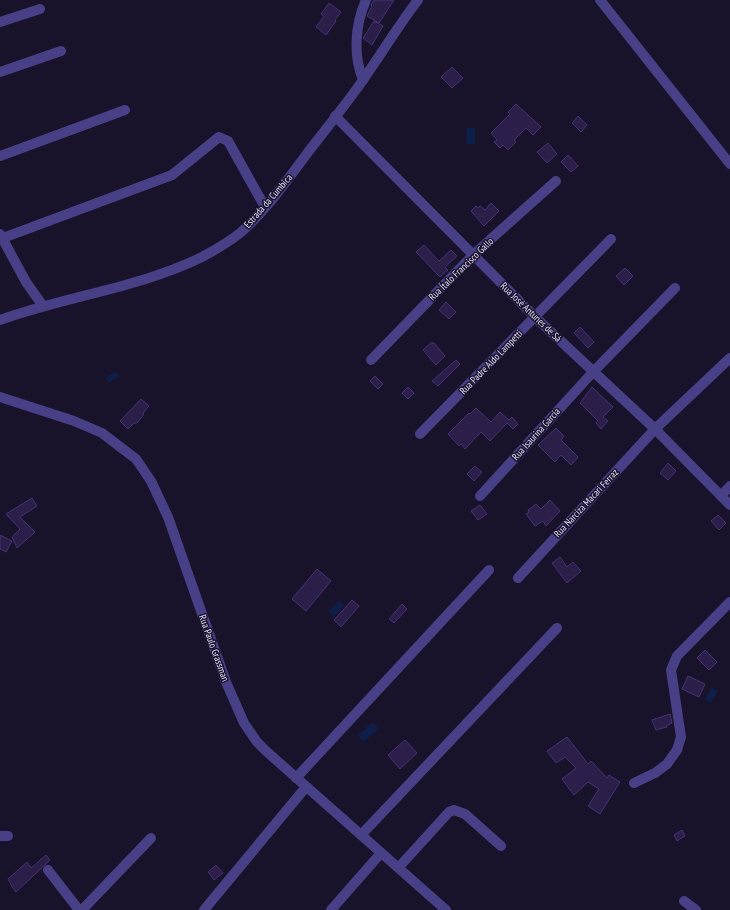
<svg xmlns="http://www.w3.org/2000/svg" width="730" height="910" font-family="'PT Sans Narrow',sans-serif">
	<rect width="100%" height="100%" fill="#18122a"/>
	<g fill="#0e1e48">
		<path d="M467,128H475V144H466Z"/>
		<path d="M116,371L119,376L109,383L106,378Z"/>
		<path d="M339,600L344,605L334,617L328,612Z"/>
		<path d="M712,687L718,691L711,703L705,699Z"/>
		<path d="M373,722L379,729L363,742L358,735Z"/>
	</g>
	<g fill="#2b1f4a" stroke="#453275">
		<path d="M374,0H394L379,23L367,16L372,6L371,5Z"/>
		<path d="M329,3L341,12L335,20L336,21L326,35L316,27L324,16L321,14Z"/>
		<path d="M374,21L383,26L372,45L363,38Z"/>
		<path d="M452,67L463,78L452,88L441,77Z"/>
		<path d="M516,104L541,127L533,135L526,128L514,140L516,142L508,150L503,145L500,148L494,142L497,140L491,133L510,114L508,112Z"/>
		<path d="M578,116L587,125L581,132L572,123Z"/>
		<path d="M548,143L557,154L547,163L537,152Z"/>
		<path d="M568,155L578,166L571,172L561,162Z"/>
		<path d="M491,203L499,211L484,226L471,211L476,206L478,208L480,206L485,210Z"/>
		<path d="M424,245L439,261L451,250L457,256L445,267L448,270L440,277L416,252Z"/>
		<path d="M625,268L633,276L624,285L616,276Z"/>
		<path d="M446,302L456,312L449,319L439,310Z"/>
		<path d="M580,327L594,342L588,348L574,333Z"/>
		<path d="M432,342L433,344L434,343L445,356L436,365L423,350Z"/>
		<path d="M456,360L460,364L438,386L432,381Z"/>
		<path d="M375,376L383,384L378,389L370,381Z"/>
		<path d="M408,387L414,393L408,399L402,393Z"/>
		<path d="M592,387L613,407L603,417L608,421L601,429L596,423L598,421L580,403Z"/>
		<path d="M141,399L149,406L143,413L144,414L137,423H134L128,429L120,421Z"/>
		<path d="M476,408L491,422L500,412L509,420L512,417L518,424L513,429L507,423L490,441L481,432L465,449L461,444L459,446L448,434L469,413L470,414Z"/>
		<path d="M556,428L564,436L561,440L578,457L571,465L561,455L555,462L538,445Z"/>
		<path d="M668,463L676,471L668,480L660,473Z"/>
		<path d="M475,466L482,472L474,481L467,474Z"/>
		<path d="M32,498L37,506L20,517L35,532L17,548L12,537L20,529L6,514Z"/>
		<path d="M550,500L560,511L546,526L543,521L535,526L526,514L529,512L528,510L536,504L541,509Z"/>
		<path d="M480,505L487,514L478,520L471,511Z"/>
		<path d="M718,515L726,523L719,530L711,521Z"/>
		<path d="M0,535L12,541L6,552L0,549Z"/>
		<path d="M560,557L567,567L573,562L581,571L567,583L552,563Z"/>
		<path d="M317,569L331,581L306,611L292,599Z"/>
		<path d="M352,600L359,606L341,627L334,620Z"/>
		<path d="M402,604L407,609L394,623L389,619Z"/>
		<path d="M705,650L717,662L709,670L697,658Z"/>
		<path d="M688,676L705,684L699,697L682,689Z"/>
		<path d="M670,714L672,723L666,726L667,727L656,730L652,720Z"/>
		<path d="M567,737L588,764L591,761L607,778L609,775L620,782L600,814L588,806L599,789L588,782L574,795L562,779L576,768L565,757L556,763L547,751Z"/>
		<path d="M405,740L417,753L400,769L388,755Z"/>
		<path d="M682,830L685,836L677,841L674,835Z"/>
		<path d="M46,855L50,860L16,892L13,888L8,879L27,862L31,868Z"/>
		<path d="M216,865L223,873L214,880L208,872Z"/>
	</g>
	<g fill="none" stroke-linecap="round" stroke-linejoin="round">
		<g stroke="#484087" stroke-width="10">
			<path d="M600,0L730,164"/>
			<path d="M0,22L40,9"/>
			<path d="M0,72L61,51"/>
			<path d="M363,80C353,55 355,25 366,0"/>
			<path d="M335,116L535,317L655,429L730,505"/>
			<path d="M0,156L125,110"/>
			<path d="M0,234L26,282L43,306"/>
			<path d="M0,239L172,175L219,137L228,141L265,207"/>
			<path d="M0,320C66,296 139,288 202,257C215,250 229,242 240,233C268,209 290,176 312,147C329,125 347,103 363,80C382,53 398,26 418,0"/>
			<path d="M371,360L473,255L556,181"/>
			<path d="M0,397L74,421L102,433L136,459L151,481L168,517L226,682L244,723L257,742L266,751L446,910"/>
			<path d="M420,434L611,239"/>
			<path d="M480,496L593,372L675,288"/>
			<path d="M721,496L730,486"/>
			<path d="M518,578L655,429L730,358"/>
			<path d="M296,778L489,570"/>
			<path d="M634,783L655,773L667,764L677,750L681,737L671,670L677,656L730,602"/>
			<path d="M361,835L557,628"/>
			<path d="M0,836H8"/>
			<path d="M399,867L449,812L454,810L465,814L501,846"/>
			<path d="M48,870L79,910"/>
			<path d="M684,901L696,910"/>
			<path d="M82,910L151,838"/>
			<path d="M204,910L306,787"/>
			<path d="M331,910L381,853"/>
		</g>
	</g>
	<g text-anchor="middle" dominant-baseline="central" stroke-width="3" stroke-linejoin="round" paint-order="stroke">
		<g font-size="10" fill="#e3ddfd" stroke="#18122a">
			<text transform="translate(268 201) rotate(-49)">Estrada da Cumbica</text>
			<text transform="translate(461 269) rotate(-44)">Rua Ítalo Francisco Gallo</text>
			<text transform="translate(531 312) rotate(44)">Rua José Antunes de Sá</text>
			<text transform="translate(491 362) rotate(-46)">Rua Padre Aldo Lampetti</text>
			<text transform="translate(536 434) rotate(-48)">Rua Isaurina Garcia</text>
			<text transform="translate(586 503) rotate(-47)">Rua Narciza Macari Ferraz</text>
			<text transform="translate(214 648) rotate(70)">Rua Paulo Grassman</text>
		</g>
	</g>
</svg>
